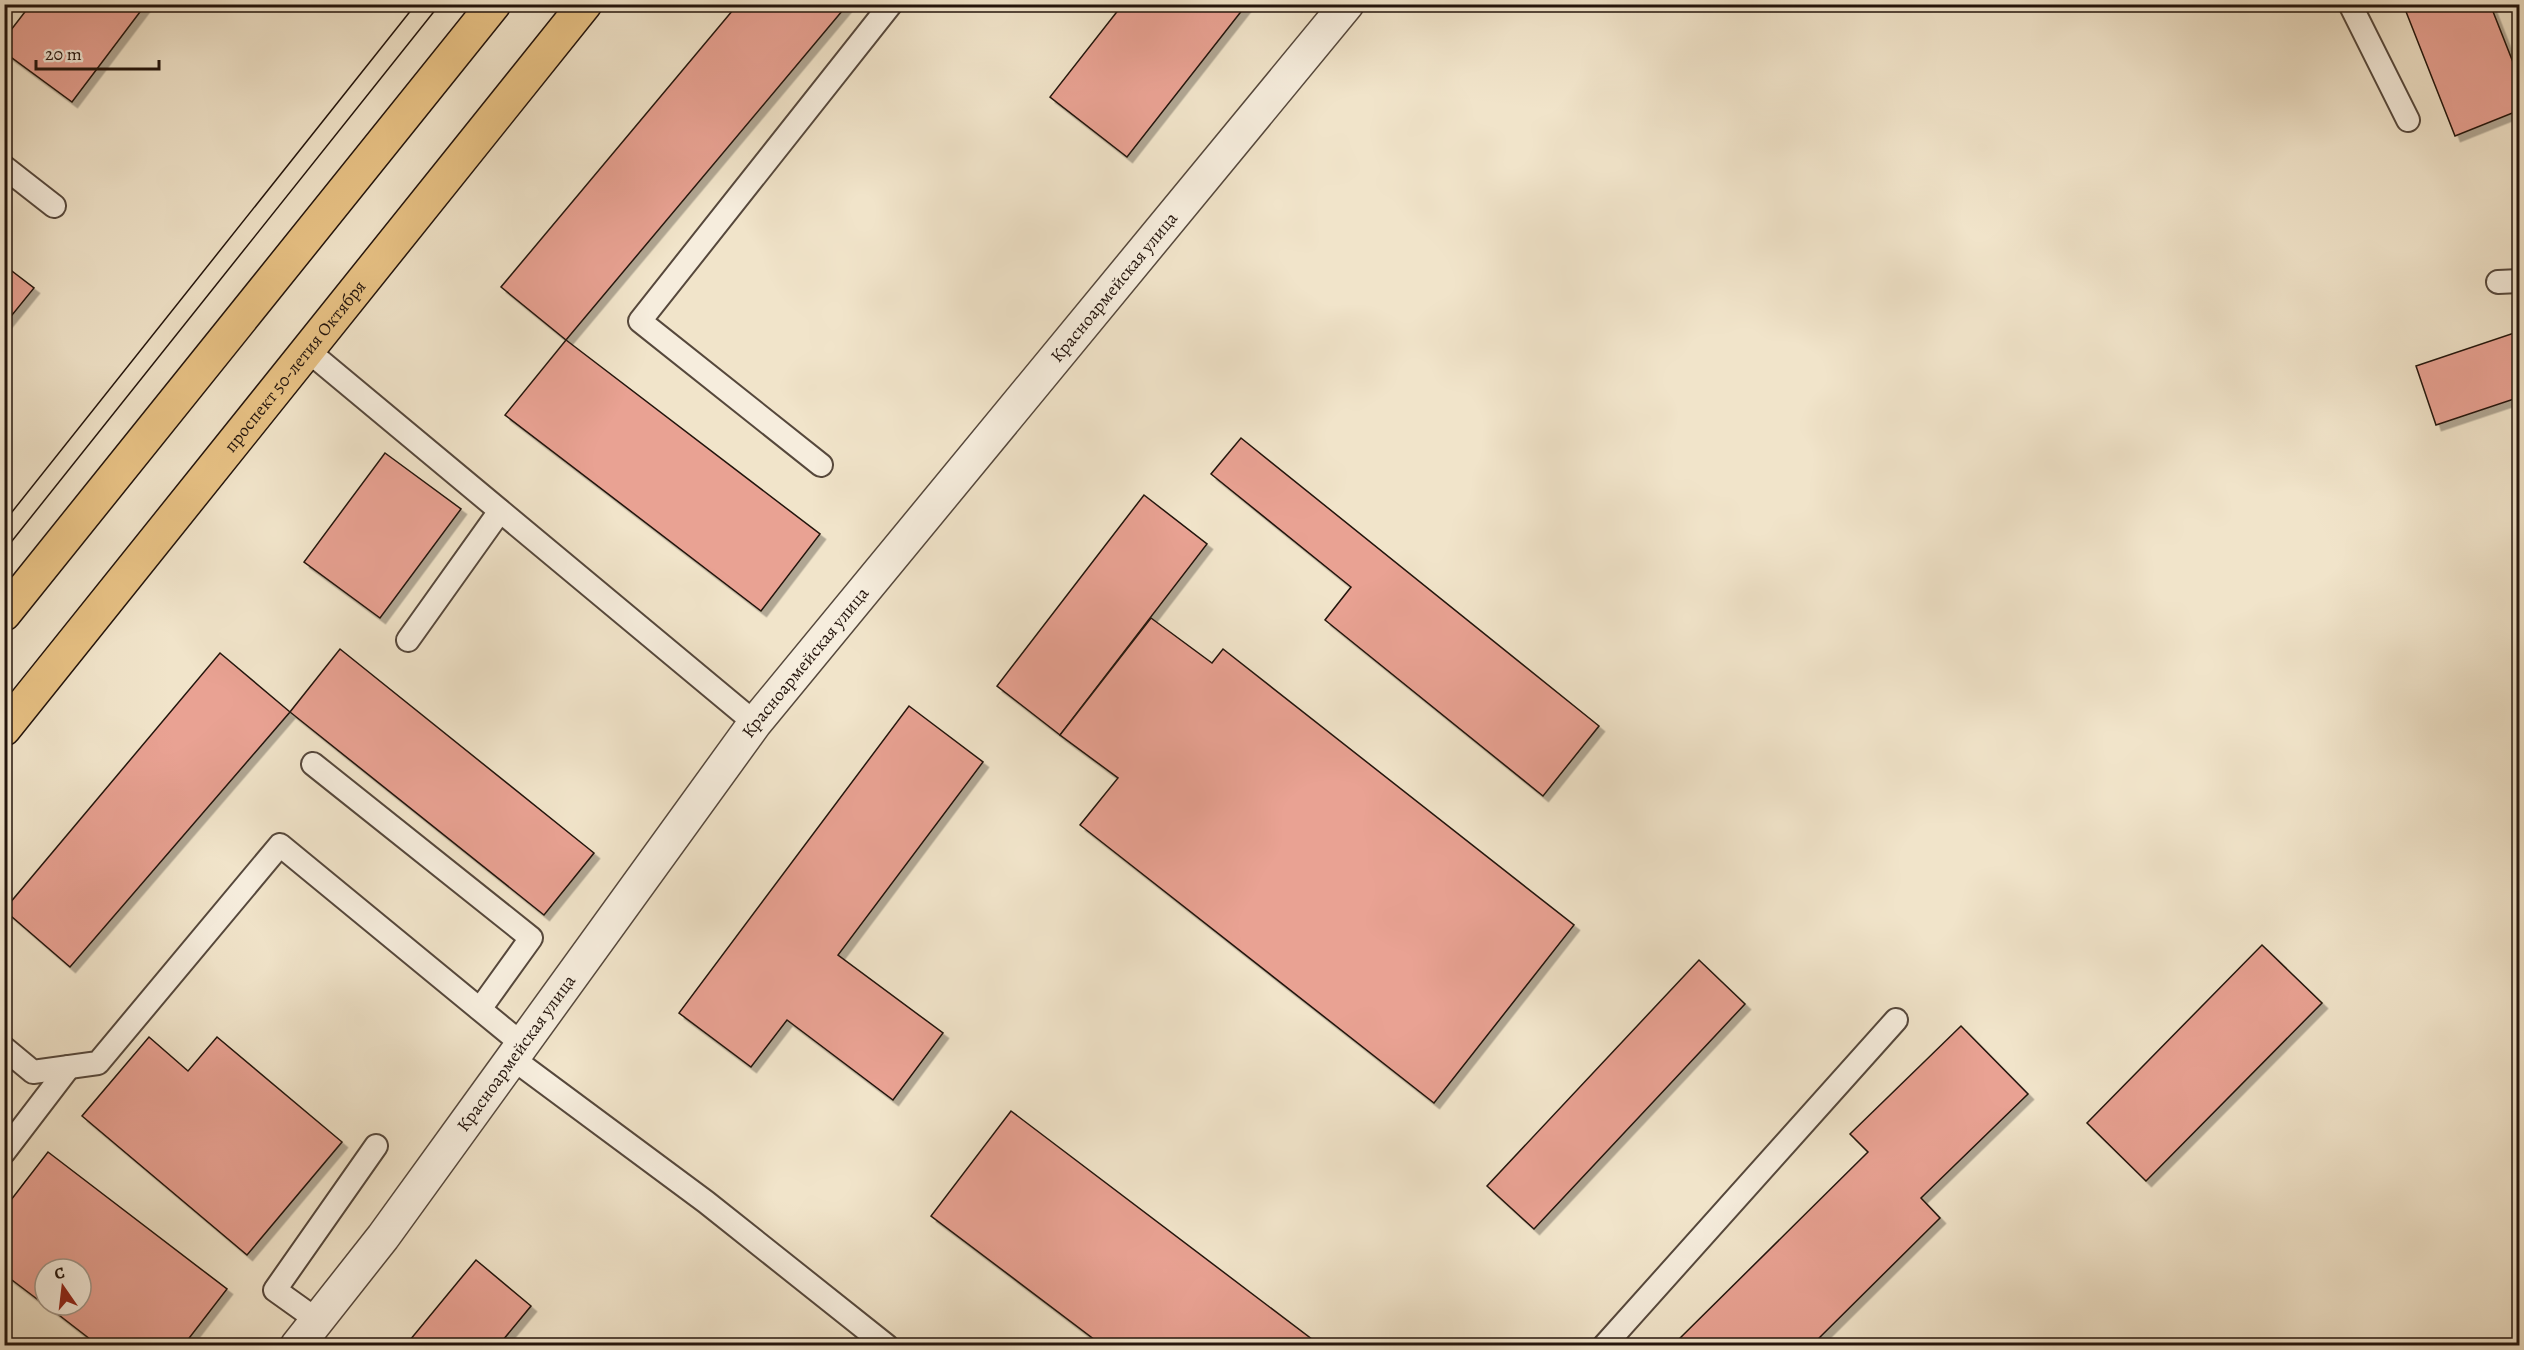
<svg xmlns="http://www.w3.org/2000/svg" width="2524" height="1350" font-family="Alegreya,serif">
	<defs>
		<filter id="shadow"><feDropShadow dx="5.5" dy="5.5" stdDeviation="0" flood-color="#0004"/></filter>
	</defs>
	<rect width="100%" height="100%" fill="#f1e4ca"/>
	<filter id="stains"><feTurbulence type="fractalNoise" baseFrequency=".00333" numOctaves="4"/><feColorMatrix values="0 0 0 0 .2 0 0 0 0 .09 0 0 0 0 .02 0 0 0 .5 -.17"/></filter>
	<radialGradient id="worn" r=".72"><stop offset=".6" stop-color="#630" stop-opacity="0"/><stop offset="1" stop-color="#630" stop-opacity=".3"/></radialGradient>
	<g fill="#e9a293" stroke="#23140c" stroke-width="1.5" filter="url(#shadow)">
		<path d="M31,4H146L72,102L4,52V39Z"/>
		<path d="M738,4H848L566,340L501,287Z"/>
		<path d="M1123,4H1247L1127,157L1050,97Z"/>
		<path d="M2403,4H2490L2520,80V110L2455,136Z"/>
		<path d="M4,265L34,288L4,325Z"/>
		<path d="M2520,331V397L2436,425L2416,366Z"/>
		<path d="M566,340L820,534L761,611L505,415Z"/>
		<path d="M1241,438L1599,726L1543,796L1325,620L1351,587L1211,474Z"/>
		<path d="M385,453L461,509L380,618L304,562Z"/>
		<path d="M1144,495L1207,544L1060,735L997,686Z"/>
		<path d="M1151,618L1212,663L1223,649L1574,925L1434,1103L1080,825L1118,778L1060,735Z"/>
		<path d="M340,649L594,853L544,915L290,712Z"/>
		<path d="M220,653L290,712L70,967L4,910Z"/>
		<path d="M909,706L983,762L838,955L943,1033L893,1100L787,1020L751,1067L679,1013Z"/>
		<path d="M2262,945L2322,1003L2146,1181L2087,1123Z"/>
		<path d="M1699,960L1745,1004L1534,1229L1487,1186Z"/>
		<path d="M1961,1026L2028,1094L1921,1198L1940,1218L1811,1346H1672L1868,1152L1850,1134Z"/>
		<path d="M149,1037L188,1071L217,1037L342,1142L247,1255L82,1116Z"/>
		<path d="M1011,1111L1321,1346H1103L931,1216Z"/>
		<path d="M48,1152L227,1289L183,1346H99L46,1305H81V1269H45V1305L4,1274V1209Z"/>
		<path d="M476,1260L531,1306L498,1346H405Z"/>
	</g>
	<g fill="none" stroke-linecap="round" stroke-linejoin="round">
		<defs>
			<g id="lane">
				<path d="M2350,4L2408,120"/>
				<path d="M4,167L54,206"/>
				<path d="M2498,282L2520,281"/>
				<path d="M307,350L755,723"/>
				<path d="M821,465L640,321L891,4"/>
				<path d="M408,640L500,511"/>
				<path d="M313,764L531,938L480,1009"/>
				<path d="M4,1048L33,1072L98,1063L280,845L522,1044"/>
				<path d="M512,1058L706,1202L887,1346"/>
				<path d="M4,1152L69,1067"/>
				<path d="M317,1320L275,1290L376,1146"/>
				<path d="M1604,1346L1896,1020"/>
			</g>
			<g id="street">
				<path id="s1" d="M297,1346L383,1237L755,723L1347,4"/>
			</g>
			<g id="primary">
				<path d="M4,614L494,4"/>
				<path id="s2" d="M4,729L585,4"/>
			</g>
		</defs>
		<use href="#lane" stroke="#56483c" stroke-width="26"/>
		<use href="#street" stroke="#56483c" stroke-width="36"/>
		<use href="#primary" stroke="#23140c" stroke-width="36"/>
		<use href="#lane" stroke="#f6eddd" stroke-width="22"/>
		<use href="#street" stroke="#f6eddd" stroke-width="33"/>
		<use href="#primary" stroke="#e8c285" stroke-width="33"/>
		<g stroke="#23140c" stroke-width="1.5">
			<path d="M4,522L416,4"/>
			<path d="M4,551L440,4"/>
		</g>
	</g>
	<g text-anchor="middle" dominant-baseline="central" stroke-width="4.5" stroke-linejoin="round" paint-order="stroke">
		<g font-size="18" fill="#23140c" stroke="#f6eddd">
			<text stroke="none"><textPath href="#s1" startOffset="1338">Красноармейская улица</textPath></text>
			<text stroke="none"><textPath href="#s2" startOffset="465">проспект 50-летия Октября</textPath></text>
			<text stroke="none"><textPath href="#s1" startOffset="852">Красноармейская улица</textPath></text>
			<text stroke="none"><textPath href="#s1" startOffset="366">Красноармейская улица</textPath></text>
		</g>
	</g>
	<rect width="2524" height="1350" fill="none" stroke="#f1e4ca" stroke-width="24"/>
	<rect x="6" y="6" width="2512" height="1338" fill="none" stroke="#23140c" stroke-width="3"/>
	<rect x="12" y="12" width="2500" height="1326" fill="none" stroke="#23140c" stroke-width="1.5"/>
	<g transform="translate(63 1287) rotate(346)"><circle r="28" fill="#f6eddd" stroke="#a29689" stroke-width="1.5"/>
	<path d="M0-4.5L10 22L0 15L-10 22Z" fill="#8f2418"/>
	<text y="-9" font-size="16" font-weight="bold" text-anchor="middle" fill="#23140c">С</text>
	</g>
	<path d="M36 60v9h123v-9" fill="none" stroke="#23140c" stroke-width="3"/>
	<text x="45" y="60" font-size="18" fill="#23140c" stroke="#f6eddd" stroke-width="4.5" paint-order="stroke">20 m</text>
	<rect width="100%" height="100%" filter="url(#stains)"/>
	<rect width="100%" height="100%" fill="url(#worn)"/>
</svg>
